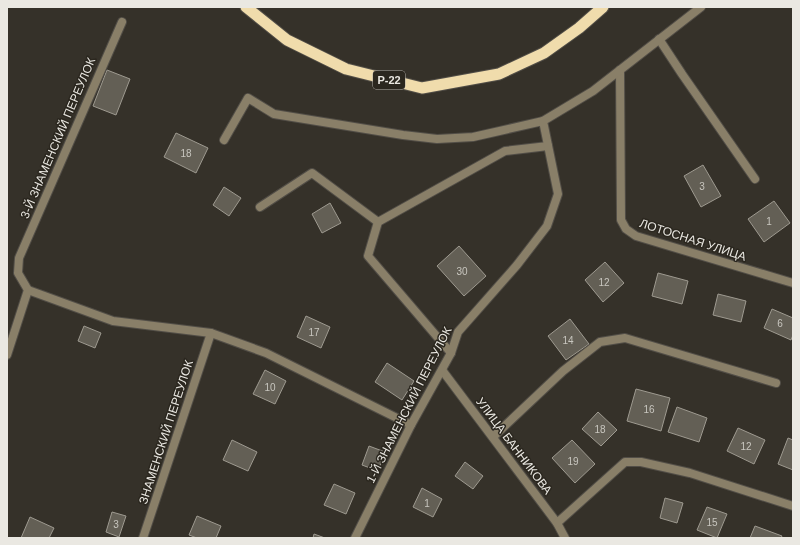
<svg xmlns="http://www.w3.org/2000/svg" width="800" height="545" font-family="Helvetica,sans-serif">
	<rect width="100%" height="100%" fill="#353129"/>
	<g fill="#635f55" stroke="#9e9a90">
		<path d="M107,70L130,79L116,115L93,106Z"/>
		<path d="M176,133L208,148L196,173L164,157Z"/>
		<path d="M703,165L721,196L701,207L684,176Z"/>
		<path d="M224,187L241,198L229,216L213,205Z"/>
		<path d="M774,201L790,223L764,242L748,219Z"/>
		<path d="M330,203L341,223L322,233L312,214Z"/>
		<path d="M459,246L486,276L464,296L437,266Z"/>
		<path d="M605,262L624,283L603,302L585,280Z"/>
		<path d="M658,273L688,281L682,304L652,296Z"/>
		<path d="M718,294L746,301L741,322L713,315Z"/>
		<path d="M772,309L793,318V335L791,340L764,328Z"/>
		<path d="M306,316L330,327L321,348L297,337Z"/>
		<path d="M570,319L589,344L566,360L548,336Z"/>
		<path d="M84,326L101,333L95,348L78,341Z"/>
		<path d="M387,363L414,381L402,400L375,382Z"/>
		<path d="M265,370L286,381L275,404L253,394Z"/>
		<path d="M636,389L670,398L661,431L627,421Z"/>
		<path d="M677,407L707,418L699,442L668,432Z"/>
		<path d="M598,412L617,430L601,446L582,429Z"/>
		<path d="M738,428L765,440L754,464L727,451Z"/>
		<path d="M788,438L793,440V470L778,464Z"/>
		<path d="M232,440L257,452L248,471L223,460Z"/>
		<path d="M572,440L595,464L575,483L552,458Z"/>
		<path d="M369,446L385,452L378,471L362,465Z"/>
		<path d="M465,462L483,476L473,489L455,476Z"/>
		<path d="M334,484L355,493L346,514L324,505Z"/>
		<path d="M422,488L442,499L433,517L413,507Z"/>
		<path d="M665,498L683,503L677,523L660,518Z"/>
		<path d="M707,507L727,514L717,538L697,530Z"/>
		<path d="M112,512L126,516L119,537L106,532Z"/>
		<path d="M197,516L221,526L216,538H197L189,535Z"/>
		<path d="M30,517L54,528L49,538H21Z"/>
		<path d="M755,526L782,536L781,538H750Z"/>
		<path d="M314,534L325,538H313Z"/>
	</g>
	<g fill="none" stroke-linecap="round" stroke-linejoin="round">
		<defs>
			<g id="service">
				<path d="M659,39L682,74L755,179"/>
				<path d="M620,70L621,220L626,229L636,236L793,283"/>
				<path d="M224,140L248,98L274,114L403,135L437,139L473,137L543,121"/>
				<path d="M260,207L312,173L378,222"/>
				<path d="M451,353L368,256L378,222L505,151L548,146"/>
				<path d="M493,437L563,371L600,342L625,338L776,383"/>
				<path d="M143,538L211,333"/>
			</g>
			<g id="minor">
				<path d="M28,290L113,321L211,333L266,353L411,425"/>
				<path d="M7,355L28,290L18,273L19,258L122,22"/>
				<path d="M442,370L557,523L565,538"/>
				<path d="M557,523L625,462H641L690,473L793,506"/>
				<path d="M355,538L411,425L451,353L458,332L517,265L547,226L558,194L543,121L593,91L701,7"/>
			</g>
			<path id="trunk" d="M246,7L287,40L346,69L422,88L499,74L544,53L579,28L603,7"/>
		</defs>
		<use href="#service" stroke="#524e47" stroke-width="10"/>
		<use href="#minor" stroke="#524e47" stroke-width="10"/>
		<use href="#trunk" stroke="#524e47" stroke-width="13"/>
		<use href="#service" stroke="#897f68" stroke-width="8"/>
		<use href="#minor" stroke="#897f68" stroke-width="8"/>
		<use href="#trunk" stroke="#f0dcac" stroke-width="11"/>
	</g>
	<g text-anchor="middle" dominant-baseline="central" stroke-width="3" stroke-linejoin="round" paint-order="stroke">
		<g font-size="10" fill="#c8c6bf">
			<text x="186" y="153">18</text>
			<text x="702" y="186">3</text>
			<text x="769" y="221">1</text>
			<text x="462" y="271">30</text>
			<text x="604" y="282">12</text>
			<text x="780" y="323">6</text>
			<text x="314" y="332">17</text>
			<text x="568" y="340">14</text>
			<text x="270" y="387">10</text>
			<text x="649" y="409">16</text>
			<text x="600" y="429">18</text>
			<text x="746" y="446">12</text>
			<text x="573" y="461">19</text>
			<text x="427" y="503">1</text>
			<text x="712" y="522">15</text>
			<text x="116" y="524">3</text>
		</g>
		<rect fill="#2b271f" stroke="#b1aea8" stroke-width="1" x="373" y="71" width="32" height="18" rx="3"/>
		<g font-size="11" font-weight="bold" fill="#eae8e2">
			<text x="389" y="80">Р-22</text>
		</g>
		<g font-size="12" fill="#eae8e2" stroke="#2b271f">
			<text transform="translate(58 138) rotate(-67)">3-Й ЗНАМЕНСКИЙ ПЕРЕУЛОК</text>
			<text transform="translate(693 240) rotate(18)">ЛОТОСНАЯ УЛИЦА</text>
			<text transform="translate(409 405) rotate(-63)">1-Й ЗНАМЕНСКИЙ ПЕРЕУЛОК</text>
			<text transform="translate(166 432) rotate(-72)">ЗНАМЕНСКИЙ ПЕРЕУЛОК</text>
			<text transform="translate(514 446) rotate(53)">УЛИЦА БАННИКОВА</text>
		</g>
	</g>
	<rect width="800" height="545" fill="none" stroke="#eae8e2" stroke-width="16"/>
</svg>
